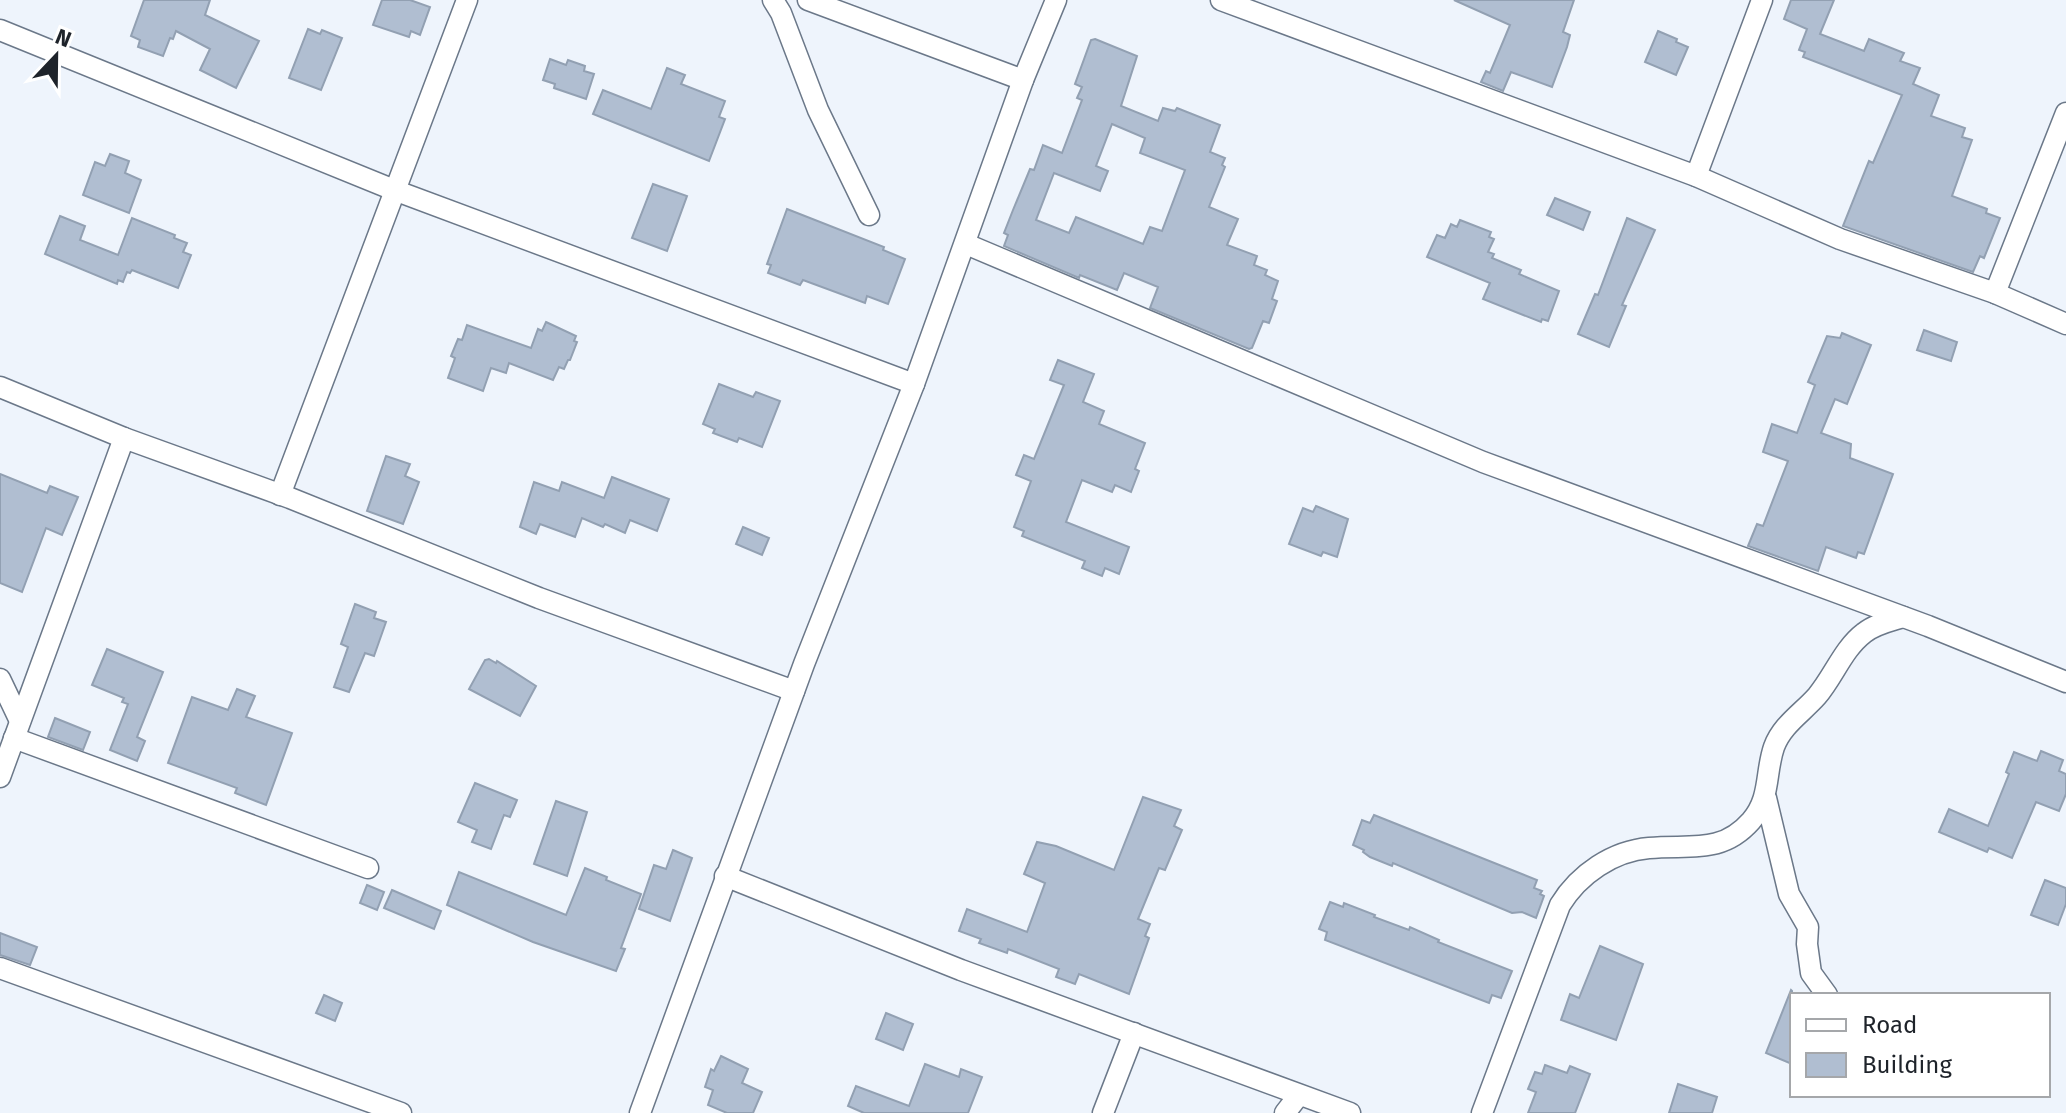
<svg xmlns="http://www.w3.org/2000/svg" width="2066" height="1113" font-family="'Fira Sans',sans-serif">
	<rect width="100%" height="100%" fill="#eef4fc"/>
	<g fill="#b0bed1" stroke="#92a0b2" stroke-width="2" fill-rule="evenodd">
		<path d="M144,0H210L205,15L259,41L236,88L200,70L210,49L176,31L173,39L170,38L163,56L138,47L140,40L131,36Z"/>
		<path d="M382,0H410L430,7L420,35L411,31L409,37L373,25Z"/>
		<path d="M1454,0H1574L1563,32L1570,35L1567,47L1552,87L1511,72L1503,91L1481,82L1486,71L1490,73L1510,25Z"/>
		<path d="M1791,0H1834L1820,34L1864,51L1869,39L1904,53L1900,61L1920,68L1913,84L1939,95L1931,116L1965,128L1962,137L1972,140L1952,196L1987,209L1986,213L2000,218L1984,258L1980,256L1973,272L1843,226L1869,161L1873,163L1902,95L1803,57L1805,52L1799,50L1807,29L1784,19Z"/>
		<path d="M308,29L320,34L322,30L342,38L321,90L289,78Z"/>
		<path d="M1658,31L1677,39L1676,42L1688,47L1676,75L1645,62Z"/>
		<path d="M1095,39L1137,56L1121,106L1158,121L1163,108L1175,111L1177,108L1220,125L1210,152L1225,158L1222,165L1225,167L1209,207L1238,219L1227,245L1257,256L1254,265L1267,270L1265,275L1278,281L1272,299L1277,301L1269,323L1263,321L1252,348L1249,349L1150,308L1158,287L1124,273L1117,290L1080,275L1079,278L1004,246L1008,235L1004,233L1013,210L1030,169L1034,170L1043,145L1062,153L1082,100L1077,98L1082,87L1075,84L1091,40ZM1112,124L1145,138L1140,153L1185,170L1162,231L1150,227L1143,244L1076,217L1069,233L1036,220L1054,173L1100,191L1108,171L1096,166Z"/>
		<path d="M550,59L566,65L568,60L585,66L584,71L594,74L586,99L554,88L555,84L543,80Z"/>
		<path d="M667,68L685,75L681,84L725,101L719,117L725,119L709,161L593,114L603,90L651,109Z"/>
		<path d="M110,154L129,161L125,173L141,180L129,213L83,195L95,162L105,166Z"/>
		<path d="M653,184L687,196L667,251L632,238Z"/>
		<path d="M1555,198L1590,212L1583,230L1547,215Z"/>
		<path d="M787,209L884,247L883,250L905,259L888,304L867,296L865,303L803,280L800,285L768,273L771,265L767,264Z"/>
		<path d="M60,216L85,226L80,240L118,255L132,218L175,235L174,238L187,243L183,252L191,255L178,288L132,270L130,273L127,272L123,282L118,280L117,284L45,254Z"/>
		<path d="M1627,218L1655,230L1622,305L1626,306L1609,347L1578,334L1595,294L1598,295Z"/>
		<path d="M1460,220L1491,232L1489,237L1494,239L1488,252L1494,254L1492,258L1521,270L1519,274L1559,291L1548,321L1542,319L1541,322L1483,299L1490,283L1427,257L1437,235L1445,238L1451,224L1457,227Z"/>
		<path d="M546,322L576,336L574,341L577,342L570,360H568L564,369L559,367L553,380L509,363L506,373L491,368L483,391L448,378L455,358L451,356L458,339L462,340L467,325L531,348L538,329L542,331Z"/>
		<path d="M1924,330L1957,342L1951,361L1917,350Z"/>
		<path d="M1842,333L1871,345L1847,404L1835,399L1821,433L1851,444L1850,458L1893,474L1864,554L1858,552L1856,558L1826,547L1818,571L1748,546L1757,524L1763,526L1788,461L1763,452L1772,424L1797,433L1815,385L1808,382L1827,336L1840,338Z"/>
		<path d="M1058,360L1094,374L1083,402L1104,411L1099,424L1145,443L1135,469L1139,471L1131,492L1115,485L1112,492L1082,480L1066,522L1129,547L1119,574L1105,568L1102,576L1082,568L1085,561L1022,536L1024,531L1014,527L1031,481L1016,475L1024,455L1034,459L1064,385L1050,380Z"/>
		<path d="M719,384L753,397L756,392L780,401L762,447L739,438L737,442L713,433L715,429L703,424Z"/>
		<path d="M386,456L410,464L405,476L419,482L403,524L367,511Z"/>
		<path d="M0,474L47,493L50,486L78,497L62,535L46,528L22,592L0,583Z"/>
		<path d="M612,477L669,499L657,531L630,520L625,533L605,524L603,527L582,518L575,537L540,524L536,534L520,527L534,482L559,491L562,482L604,498Z"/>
		<path d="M1316,506L1348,519L1337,557L1323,552L1321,556L1289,544L1303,508L1313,512Z"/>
		<path d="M743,527L769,538L762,555L736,544Z"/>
		<path d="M355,604L376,612L374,618L386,622L374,656L365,653L349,692L334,687L348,647L341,644Z"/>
		<path d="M107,649L163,672L137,737L145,741L137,761L110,750L128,704L122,702L124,698L92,685Z"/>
		<path d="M489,659L496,663L497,661L536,686L520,716L469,689L485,660Z"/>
		<path d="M237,689L255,696L246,717L292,733L266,805L235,793L237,788L168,763L192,697L228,710Z"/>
		<path d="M55,718L90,732L83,750L48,737Z"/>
		<path d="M2041,751L2063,760L2059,771L2066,774V794L2059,811L2036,802L2012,858L1989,848L1987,852L1939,832L1949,809L1988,826L2009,774L2006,772L2014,752L2037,761Z"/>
		<path d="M475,783L517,800L510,817L504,815L491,849L472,842L477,830L458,822Z"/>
		<path d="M1143,797L1181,810L1174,826L1182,830L1165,870L1159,868L1138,919L1150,924L1145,936L1149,938L1129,994L1079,974L1075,984L1056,977L1059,969L1008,949L1007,953L979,943L981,939L959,931L967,909L1027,932L1045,883L1024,874L1037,842L1056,846L1114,870Z"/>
		<path d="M556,801L587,812L567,876L534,864Z"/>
		<path d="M1374,815L1537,880L1534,888L1542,891L1540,894L1544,896L1536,918L1522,912L1512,913L1393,863L1392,866L1370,857L1363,852L1364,850L1353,845L1362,820L1370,823Z"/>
		<path d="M673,850L692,858L670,921L639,909L654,865L666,869Z"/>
		<path d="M585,868L607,877L606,880L641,894L621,948L625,949L616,971L533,942L447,905L459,872L566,915Z"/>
		<path d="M2045,880L2066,888V904L2058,925L2031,915Z"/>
		<path d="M367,885L384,892L377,910L360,903Z"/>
		<path d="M392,890L441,911L434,929L384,908Z"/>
		<path d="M1330,902L1343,907L1344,903L1375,915L1374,917L1409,930L1410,927L1439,940L1438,942L1512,971L1501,998L1492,995L1489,1003L1325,940L1327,932L1319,929Z"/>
		<path d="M0,933L37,947L30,965L0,955Z"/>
		<path d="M1600,946L1643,964L1616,1040L1561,1020L1570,994L1579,998Z"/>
		<path d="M1791,990L1792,991V1064L1766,1053Z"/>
		<path d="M324,995L342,1003L335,1021L316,1013Z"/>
		<path d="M886,1013L913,1024L903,1050L876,1039Z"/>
		<path d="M721,1056L748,1069L742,1083L762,1092L753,1113H727L708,1105L713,1090L705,1087L711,1069L714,1071Z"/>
		<path d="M925,1064L959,1077L961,1069L982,1077L968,1113H864L848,1106L856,1086L909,1106Z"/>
		<path d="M1545,1065L1567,1073L1570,1066L1590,1074L1575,1113H1528L1536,1092L1528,1089L1535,1072L1542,1074Z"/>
		<path d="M1678,1084L1717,1097L1712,1113H1669Z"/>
	</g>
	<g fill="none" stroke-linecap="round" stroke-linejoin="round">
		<defs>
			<g id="street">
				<path d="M773,0L781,13L818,110L869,215"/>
				<path d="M808,0L1023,80"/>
				<path d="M1221,0L1696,176L1840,239L1995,293L2066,324"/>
				<path d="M0,30L394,190L914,384"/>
				<path d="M1696,176L1762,0"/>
				<path d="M966,244L1483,462L1928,626L2066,682"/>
				<path d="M1995,293L2066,113"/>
				<path d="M0,387L124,438L290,498L539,598L794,691"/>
				<path d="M280,495L467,0"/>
				<path d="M0,679L20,721"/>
				<path d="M14,738L368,868"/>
				<path d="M0,777L124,438"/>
				<path d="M1766,798L1789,894L1808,927L1807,944L1811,973L1827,995"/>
				<path d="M725,876L961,970L1350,1113"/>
				<path d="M0,968L401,1113"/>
				<path d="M640,1113L804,664L914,384L1023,80L1056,0"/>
				<path d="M1103,1113L1134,1033"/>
				<path d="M1285,1113L1299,1095"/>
				<path d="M1482,1113L1560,905C1579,874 1613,851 1649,848C1689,844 1721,855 1751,821C1771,798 1765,773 1774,747C1782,725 1802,713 1817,696C1834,676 1843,649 1864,633C1875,624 1890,621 1903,617"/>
			</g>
		</defs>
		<use href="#street" stroke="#6b7889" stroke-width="23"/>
		<use href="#street" stroke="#fff" stroke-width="20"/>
	</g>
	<rect x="1790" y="993" width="260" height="104" fill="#ffffff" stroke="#a5a7aa" stroke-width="2"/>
	<rect x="1806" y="1019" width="40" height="12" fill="#ffffff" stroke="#a5a7aa" stroke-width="2"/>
	<text x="1862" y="1033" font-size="24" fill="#1e232a">Road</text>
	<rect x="1806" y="1053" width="40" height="24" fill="#b0bed1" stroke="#a5a7aa" stroke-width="2"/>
	<text x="1862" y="1073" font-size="24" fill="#1e232a">Building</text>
	<g transform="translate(56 56) rotate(22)" stroke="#ffffff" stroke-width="6" paint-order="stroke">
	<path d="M0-6L14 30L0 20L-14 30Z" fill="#1e232a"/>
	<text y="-12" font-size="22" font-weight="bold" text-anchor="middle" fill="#1e232a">N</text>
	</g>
</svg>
